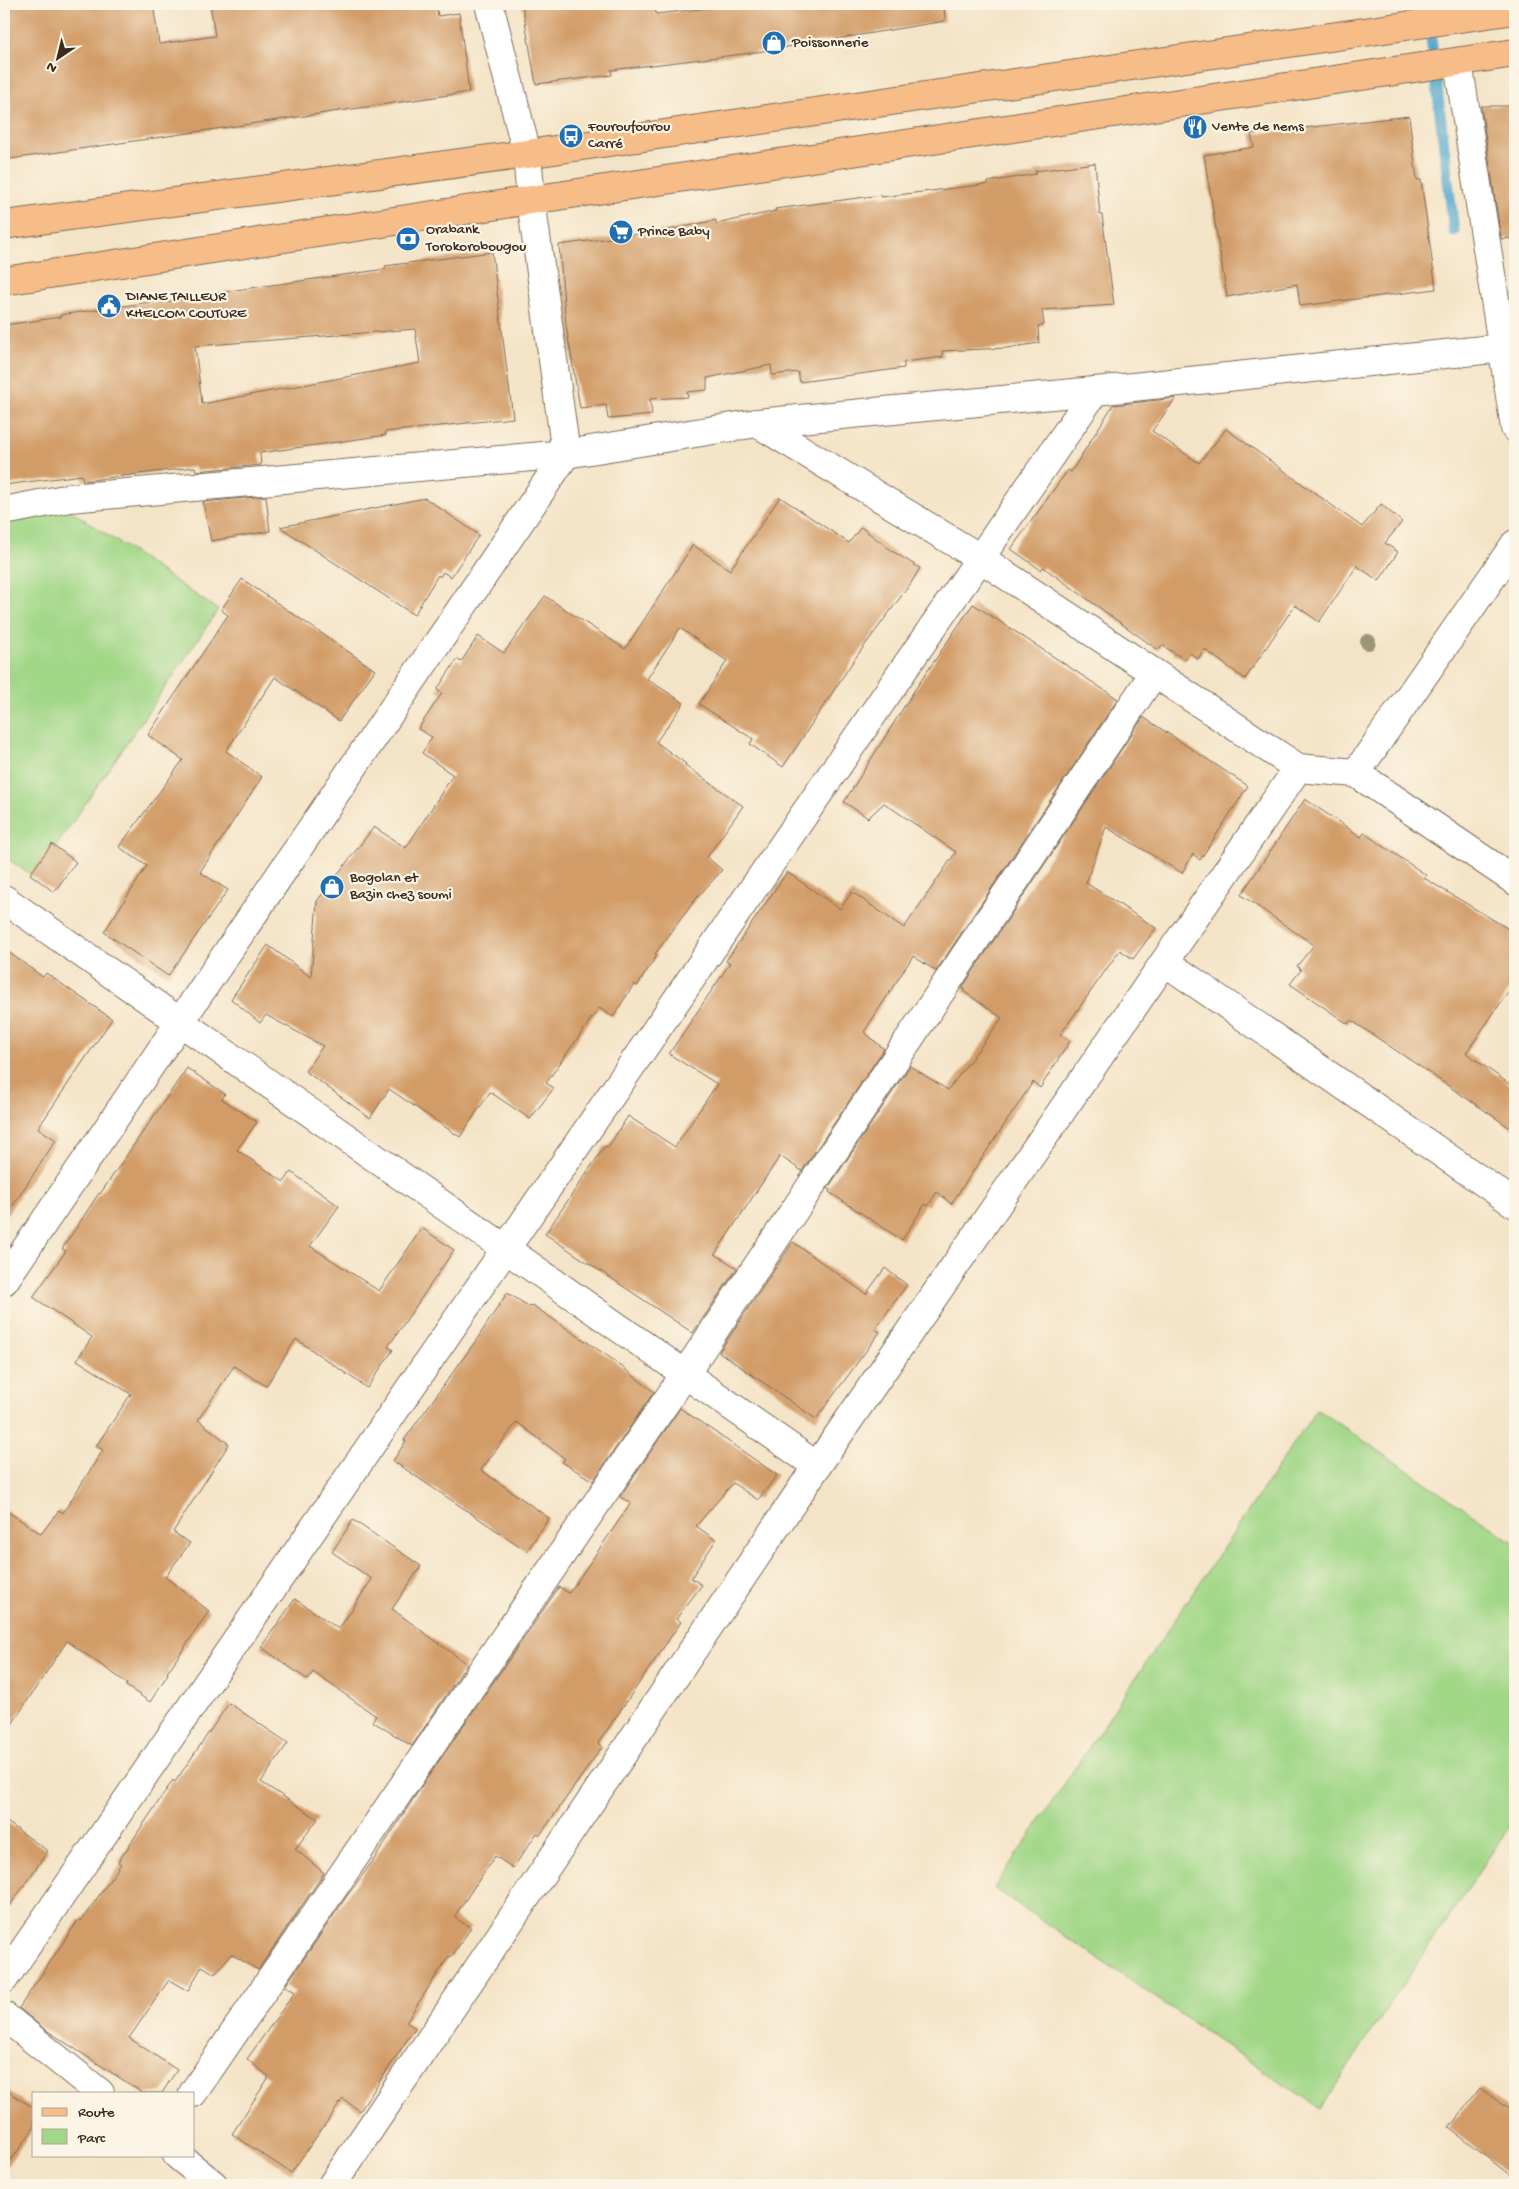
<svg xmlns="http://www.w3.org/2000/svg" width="1519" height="2189" font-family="'Gochi Hand',sans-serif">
	<rect width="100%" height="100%" fill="#fcf5e5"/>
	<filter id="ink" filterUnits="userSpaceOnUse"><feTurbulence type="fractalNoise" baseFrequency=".02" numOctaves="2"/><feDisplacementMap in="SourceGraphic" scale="10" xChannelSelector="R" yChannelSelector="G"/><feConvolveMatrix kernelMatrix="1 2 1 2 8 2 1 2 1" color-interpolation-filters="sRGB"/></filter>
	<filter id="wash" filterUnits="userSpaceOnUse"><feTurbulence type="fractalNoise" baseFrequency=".0096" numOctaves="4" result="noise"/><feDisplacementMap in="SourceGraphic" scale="20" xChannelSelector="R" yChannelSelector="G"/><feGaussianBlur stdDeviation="1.12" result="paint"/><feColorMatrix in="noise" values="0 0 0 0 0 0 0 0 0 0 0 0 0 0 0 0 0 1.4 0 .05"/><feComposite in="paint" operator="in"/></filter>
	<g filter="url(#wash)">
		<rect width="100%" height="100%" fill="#f4e4c7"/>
		<g fill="#a2d788" stroke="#6e8053">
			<path d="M66,507L218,610L35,877L4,857V519Z"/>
			<path d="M1317,1409L1515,1543V1818L1320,2109L994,1888Z"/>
		</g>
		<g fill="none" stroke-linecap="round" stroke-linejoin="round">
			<path stroke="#4fa6cc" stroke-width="11" d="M1427,4L1454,231"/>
		</g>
		<g id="blocks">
			<g fill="#d29c67" fill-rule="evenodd">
				<path d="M4,4H153L159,44L215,36L210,4H436L438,16L459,13L469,92L4,160V113L11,112L4,55Z"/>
				<path d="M522,4H654L656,14L718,7V4H944L945,21L751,53L611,70L612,75L536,84Z"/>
				<path d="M1481,106H1515V238L1501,239Z"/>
				<path d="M1409,116L1417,180H1421L1436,289L1300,306L1297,284L1227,297L1204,155L1254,147L1251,134Z"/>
				<path d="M1095,163L1100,215H1102L1114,305L1042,310L1044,325L1038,326L1039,343L1007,348L942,351L943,357L904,362V368L800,382L798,372L772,375L771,365L707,378V390L687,392L688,397L650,399L652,415L608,419L606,405L580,408L566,325L559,245L669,230L716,220V224L776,211L775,209L881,195V197L988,184V182L1036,174L1035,171Z"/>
				<path d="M492,252L513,418L385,432L386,435L260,453L261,465L196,471L195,467L83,481L82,475L4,485V325L61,317L60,315L165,300L166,302L236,290L386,269L385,266ZM415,329L420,363L202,404L195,346Z"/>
				<path d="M1176,398L1152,431L1199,463L1226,429L1362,527L1381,504L1402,522L1385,543L1398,552L1379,581L1357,566L1319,622L1295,605L1245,679L1204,649L1198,659L1190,653L1185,660L1162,645L1158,650L1043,567L1041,570L1011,549L1068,470L1071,472L1113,405Z"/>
				<path d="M266,496L270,531L211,541L203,502Z"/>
				<path d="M780,497L849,543L861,527L892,551L920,568L911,583L854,660L783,767L750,744L753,739L699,704L727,661L680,628L647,679L684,703L656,742L686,764L685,765L743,806L707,857L722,870L695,900L655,954L657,955L637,986L634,984L613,1017L599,1008L546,1083L554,1088L530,1119L490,1092L460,1137L389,1089L370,1118L305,1071L323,1046L266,1015L260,1023L231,999L268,945L311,977L317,901L374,827L406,848L453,775L422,753L432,737L418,729L442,693L437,690L457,659L461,662L478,636L504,653L545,596L625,649L693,545L730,570Z"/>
				<path d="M425,498L479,535L451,577L443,572L440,577L438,575L414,615L280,527Z"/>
				<path d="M242,579L375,670L339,721L275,677L226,751L262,777L200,872L228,890L168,976L104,932L147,866L119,847L183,760L148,735L228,615L221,610Z"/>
				<path d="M973,604L1118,699L936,971L913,956L864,1032L884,1049L802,1171L780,1156L715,1254L737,1268L693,1333L545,1234L605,1146L608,1147L628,1116L675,1147L717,1084L669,1054L730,963L726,961L787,872L840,909L852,892L904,928L956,852L884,803L868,818L844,802L914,691Z"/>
				<path d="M1143,717L1248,786L1200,860L1193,854L1182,873L1106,827L1086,883L1156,928L1133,959L1120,950L1060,1035L1070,1041L1040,1088L1033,1082L951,1204L937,1192L928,1206L925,1204L902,1240L829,1192L830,1190L828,1188L910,1066L948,1090L1002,1018L963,991L965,989L962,988Z"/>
				<path d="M1305,799L1361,837L1364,833L1426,875L1424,878L1515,933V982L1466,1053L1515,1088V1131L1351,1020L1348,1024L1290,984L1301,970L1297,966L1314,945L1241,895Z"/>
				<path d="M52,844L76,862L54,892L30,874Z"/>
				<path d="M4,949L43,977L46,973L112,1019L38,1128L56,1140L4,1219Z"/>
				<path d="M187,1068L225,1094L222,1099L257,1122L237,1150L284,1182L291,1172L339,1206L310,1246L379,1291L422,1228L454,1250L388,1347L393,1350L367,1388L296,1339L266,1386L234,1366L198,1420L229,1444L173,1532L190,1543L165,1577L209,1611L167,1673L168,1674L150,1702L126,1686L127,1683L67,1641L4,1736V1509L41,1534L59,1510L63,1513L103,1450L96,1446L131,1394L77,1360L92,1337L33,1297L66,1251L62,1249L99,1193L100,1194Z"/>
				<path d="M793,1242L866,1294L885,1268L907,1285L875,1329L880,1332L816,1419L719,1352Z"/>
				<path d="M507,1293L530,1307L532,1305L612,1359L654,1392L593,1481L562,1462L565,1459L517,1422L481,1470L549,1518L527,1551L393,1461L406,1441L404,1440L475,1342Z"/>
				<path d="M680,1408L777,1475L758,1500L733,1483L696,1526L716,1540L691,1578L702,1585L676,1619L681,1622L598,1743L602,1747L540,1835L537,1833L513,1868L495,1856L454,1917L471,1928L451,1957L449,1956L406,2022L415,2028L360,2111L343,2099L291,2173L232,2134L269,2077L247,2059L295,1992L285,1986L349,1893L373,1861L423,1784L559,1587L569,1593L631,1503L620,1497Z"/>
				<path d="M353,1520L421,1566L392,1609L467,1664L412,1746L372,1721L376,1716L313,1672L308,1680L261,1647L295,1599L339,1629L372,1579L332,1552Z"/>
				<path d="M229,1703L288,1743L261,1782L318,1819L295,1849L324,1873L258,1970L231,1954L215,1974L202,1966L188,1991L169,1980L129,2038L177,2070L162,2093H143L43,2028L19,2008L79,1919L81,1921L121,1864L118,1862L173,1780L175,1782Z"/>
				<path d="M4,1820L48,1851L4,1914Z"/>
				<path d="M1480,2088L1515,2114V2179L1449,2128Z"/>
				<path d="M4,2089L34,2108V2128L4,2170Z"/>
			</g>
		</g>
	</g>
	<g filter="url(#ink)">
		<use href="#blocks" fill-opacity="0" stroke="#7c6b59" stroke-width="1"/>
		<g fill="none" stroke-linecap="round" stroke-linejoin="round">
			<defs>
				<g id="minor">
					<path d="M1458,62L1515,428"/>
					<path d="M757,423L980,558L1298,768L1356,773L1515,881"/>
					<path d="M4,511L70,498L566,454L757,423L1095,391L1502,348"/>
					<path d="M1356,773L1515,544"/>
					<path d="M4,899L817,1466"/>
					<path d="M1165,962L1515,1204"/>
					<path d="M4,1281L566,454L531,200L527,154L489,4"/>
					<path d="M4,1979L1095,391"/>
					<path d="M4,2016L100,2093"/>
					<path d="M193,2093L685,1374L1154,673"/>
					<path d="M177,2155L214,2185"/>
					<path d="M332,2185L817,1466L1298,768"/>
				</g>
				<g id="major">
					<path d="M4,225L527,154L1515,10"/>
					<path d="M4,281L531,200L1515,53"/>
				</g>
			</defs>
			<use href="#minor" stroke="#7c6b59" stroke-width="30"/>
			<use href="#major" stroke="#7c6b59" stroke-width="30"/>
			<use href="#minor" stroke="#fff" stroke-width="28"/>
			<use href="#major" stroke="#f7bd88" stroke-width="28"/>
		</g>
		<circle fill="#9d9578" cx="1368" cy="642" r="8"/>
	</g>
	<defs>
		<symbol id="shop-disc" viewBox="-11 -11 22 22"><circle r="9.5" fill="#1f6fb2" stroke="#fcf5e5"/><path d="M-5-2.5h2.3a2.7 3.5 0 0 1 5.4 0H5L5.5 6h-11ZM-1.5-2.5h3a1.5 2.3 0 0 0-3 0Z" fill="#fff"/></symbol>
		<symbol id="restaurant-disc" viewBox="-11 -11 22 22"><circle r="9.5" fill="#1f6fb2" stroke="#fcf5e5"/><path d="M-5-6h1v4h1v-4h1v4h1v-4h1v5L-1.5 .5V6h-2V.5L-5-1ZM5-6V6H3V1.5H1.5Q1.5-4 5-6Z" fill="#fff"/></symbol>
		<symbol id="bus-disc" viewBox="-11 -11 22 22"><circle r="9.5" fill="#1f6fb2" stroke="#fcf5e5"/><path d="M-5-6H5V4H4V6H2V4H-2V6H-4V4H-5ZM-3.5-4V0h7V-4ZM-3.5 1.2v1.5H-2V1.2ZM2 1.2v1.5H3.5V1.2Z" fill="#fff"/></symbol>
		<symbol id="supermarket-disc" viewBox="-11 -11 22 22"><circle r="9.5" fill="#1f6fb2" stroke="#fcf5e5"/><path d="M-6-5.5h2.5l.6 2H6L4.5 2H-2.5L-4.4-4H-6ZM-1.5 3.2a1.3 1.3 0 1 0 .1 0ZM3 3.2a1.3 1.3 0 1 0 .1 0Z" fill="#fff"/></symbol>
		<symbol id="bank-disc" viewBox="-11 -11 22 22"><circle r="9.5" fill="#1f6fb2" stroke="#fcf5e5"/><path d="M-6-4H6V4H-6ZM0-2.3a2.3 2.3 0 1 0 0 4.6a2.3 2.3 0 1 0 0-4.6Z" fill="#fff"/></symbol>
		<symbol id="civic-disc" viewBox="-11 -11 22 22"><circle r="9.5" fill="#1f6fb2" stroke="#fcf5e5"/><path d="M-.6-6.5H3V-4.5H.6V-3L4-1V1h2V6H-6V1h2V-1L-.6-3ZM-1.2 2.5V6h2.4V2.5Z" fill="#fff"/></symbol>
	</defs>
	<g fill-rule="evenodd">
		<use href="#shop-disc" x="760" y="29" width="28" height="28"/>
		<use href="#restaurant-disc" x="1181" y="113" width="28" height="28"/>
		<use href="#bus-disc" x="557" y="122" width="28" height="28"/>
		<use href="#supermarket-disc" x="607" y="218" width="28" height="28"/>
		<use href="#bank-disc" x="394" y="225" width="28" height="28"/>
		<use href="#civic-disc" x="95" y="292" width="28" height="28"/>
		<use href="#shop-disc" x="318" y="873" width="28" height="28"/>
	</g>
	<g text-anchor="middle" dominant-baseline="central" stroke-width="4.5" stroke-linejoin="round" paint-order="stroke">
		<g font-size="15" fill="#3b2a1e" stroke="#fcf5e5" text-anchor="start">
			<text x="792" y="43">Poissonnerie</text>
			<text x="588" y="127">Fouroufourou<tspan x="588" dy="17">Carré</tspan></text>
			<text x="1212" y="127">Vente de nems</text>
			<text x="426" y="230">Orabank<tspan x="426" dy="17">Torokorobougou</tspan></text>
			<text x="638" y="232">Prince Baby</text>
			<text x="126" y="297">DIANE TAILLEUR<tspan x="126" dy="17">KHELCOM COUTURE</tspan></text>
			<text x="350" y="878">Bogolan et<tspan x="350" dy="17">Bazin chez soumi</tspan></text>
		</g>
	</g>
	<rect width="1519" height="2189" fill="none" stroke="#fcf5e5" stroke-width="20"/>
	<rect x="32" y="2092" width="162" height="65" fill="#fcf5e5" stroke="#afa495"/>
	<rect x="42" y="2108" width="25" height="8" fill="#f7bd88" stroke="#afa495"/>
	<text x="78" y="2116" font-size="15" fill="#3b2a1e">Route</text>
	<rect x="42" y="2129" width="25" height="15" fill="#a2d788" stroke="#afa495"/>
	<text x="78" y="2142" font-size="15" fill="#3b2a1e">Parc</text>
	<g transform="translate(58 58) rotate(215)" stroke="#fcf5e5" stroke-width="4" paint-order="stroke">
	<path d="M0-4L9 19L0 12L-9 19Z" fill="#3b2a1e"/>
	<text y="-8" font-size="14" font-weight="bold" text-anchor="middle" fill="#3b2a1e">N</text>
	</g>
</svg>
